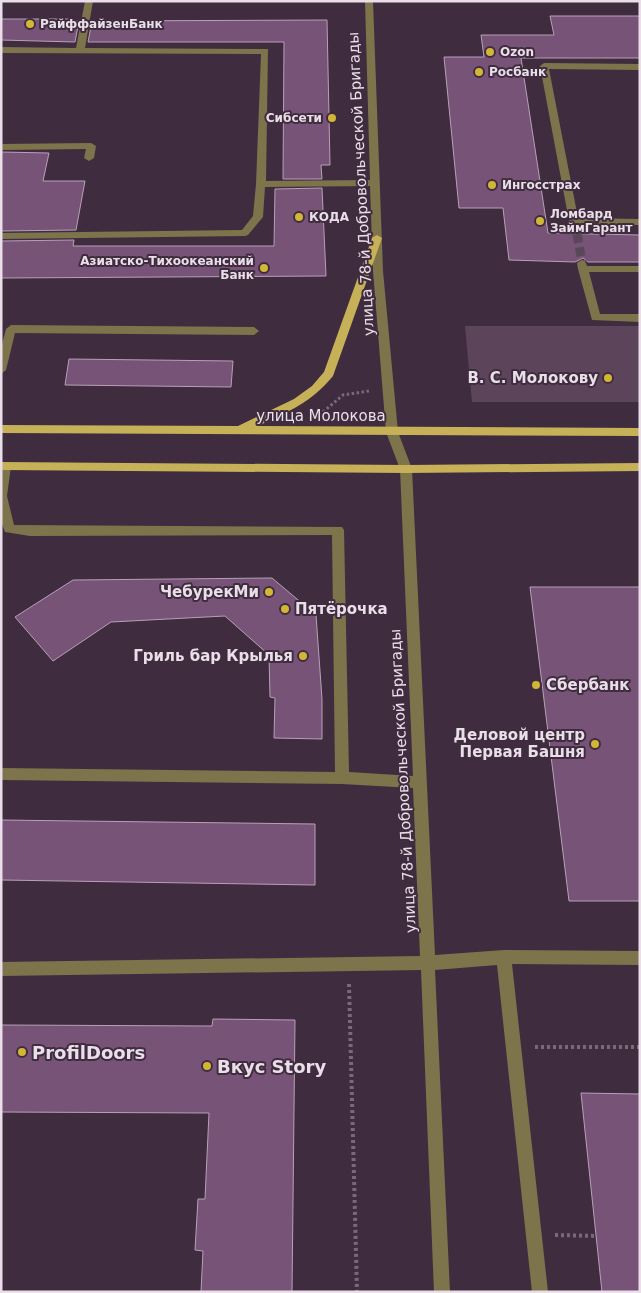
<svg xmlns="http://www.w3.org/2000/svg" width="641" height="1293" font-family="'DejaVu Sans',sans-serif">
	<rect width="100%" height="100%" fill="#3f2d3f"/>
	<path fill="#5c455b" d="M465,326H640V402H472Z"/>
	<g fill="#785378" stroke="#b7a1b7">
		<path d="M550,16H640V58H521L548,233L640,235V262H588L583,258L575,262L509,260L503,208H459L444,57H484L481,35H554Z"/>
		<path d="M1,19H73V21H79L75,42L1,40Z"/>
		<path d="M327,20L330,165H321L322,179H283L284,42H88L92,21Z"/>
		<path d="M1,152L49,153L43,181H85L76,230L1,231Z"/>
		<path d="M322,188L326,276L1,278V241L74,240L73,246H274L275,189Z"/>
		<path d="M69,359L233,361L231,387L65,385Z"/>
		<path d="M272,578L316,615L322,699V739L274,738L275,698L270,697L269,655L225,616L111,622L53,661L15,617L73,580Z"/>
		<path d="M530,587H640V901H569Z"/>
		<path d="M1,820L315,824V885L1,880Z"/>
		<path d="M213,1019L295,1020L292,1292H201L203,1251L195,1250L198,1199H205L209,1113L1,1112V1025L212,1026Z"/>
		<path d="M581,1093L640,1094V1292H602Z"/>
	</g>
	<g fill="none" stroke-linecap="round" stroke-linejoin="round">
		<path stroke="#594858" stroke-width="9" stroke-dasharray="9 4.5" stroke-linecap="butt" d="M577,234L582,262"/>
		<path stroke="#796979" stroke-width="3" stroke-dasharray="2.5 2.5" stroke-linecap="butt" d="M323,412L343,395L369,391"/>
		<g stroke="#796979" stroke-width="4" stroke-dasharray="3 3" stroke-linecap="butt">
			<path d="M349,984L357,1292"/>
			<path d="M535,1047H640"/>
			<path d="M555,1235L597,1236"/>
		</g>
		<g fill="#7d744b" fill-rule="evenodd">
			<path d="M85,1H93L85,48L268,49L266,181L370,180L365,1H373L383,271L398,432L412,469L435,955L504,950L640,951V965L512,964L548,1292H532L497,965L435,970L450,1292H434L421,970L1,976V962L420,956L413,788L342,784L1,780V768L335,772L332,535L30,536L5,532L1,521V463L5,462L11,466L7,496L14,525L342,527L344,530L349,772L413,776L400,469L386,432L373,271L370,186L265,187L263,217L248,235L245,236L1,239V233L242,230L253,216L256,184L261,54L1,53V47L76,48Z"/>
			<path d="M544,63L640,64V70L549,69L578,218L640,219V225L574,224L569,221L540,66Z"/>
			<path d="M91,143L96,146L94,158L89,161L84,158L86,149L1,150V144Z"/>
			<path d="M582,260L585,261L587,266H640V272H589L600,314H640V322L592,320L578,269L577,263Z"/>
			<path d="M11,325L254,327L259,331L254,335L15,333L6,370L1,374V348L6,329Z"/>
		</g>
		<g fill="#c6b158" fill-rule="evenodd">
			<path d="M377,235L382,238L333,376C311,403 289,411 258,426L640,428V436L1,433V425L238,426L294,399L312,386L324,372L372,238Z"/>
			<path d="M1,462L406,465L640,463V471L406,473L1,470Z"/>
		</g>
	</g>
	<g fill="#d2b736" stroke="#3f2d3f" stroke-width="2">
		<circle cx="30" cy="24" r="5"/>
		<circle cx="490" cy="52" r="5"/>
		<circle cx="479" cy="72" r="5"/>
		<circle cx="332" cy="118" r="5"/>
		<circle cx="492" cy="185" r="5"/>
		<circle cx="299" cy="217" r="5"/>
		<circle cx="540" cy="221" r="5"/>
		<circle cx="264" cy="268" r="5"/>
		<circle cx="608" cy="378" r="5"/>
		<circle cx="269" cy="592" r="5"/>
		<circle cx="285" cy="609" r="5"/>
		<circle cx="303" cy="656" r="5"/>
		<circle cx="536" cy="685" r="5"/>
		<circle cx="595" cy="744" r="5"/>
		<circle cx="22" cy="1052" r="5"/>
		<circle cx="207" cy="1066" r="5"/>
	</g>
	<g text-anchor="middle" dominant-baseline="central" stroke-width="4" stroke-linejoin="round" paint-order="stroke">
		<g font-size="12" font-weight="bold" fill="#eadee9" stroke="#3f2d3f" text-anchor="start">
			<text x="40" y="24">РайффайзенБанк</text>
			<text x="500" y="52">Ozon</text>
			<text x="489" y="72">Росбанк</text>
			<text x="322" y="118" text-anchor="end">Сибсети</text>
			<text x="502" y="185">Ингосстрах</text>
			<text x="550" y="214">Ломбард<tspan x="550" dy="14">ЗаймГарант</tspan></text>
			<text x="309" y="217">КОДА</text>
			<text x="254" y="261" text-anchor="end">Азиатско-Тихоокеанский<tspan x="254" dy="14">Банк</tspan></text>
		</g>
		<g font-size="15" fill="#eadee9" stroke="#3f2d3f">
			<text transform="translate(361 184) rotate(-93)">улица 78-й Добровольческой Бригады</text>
			<text x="321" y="416">улица Молокова</text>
			<text transform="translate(403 781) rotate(-93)">улица 78-й Добровольческой Бригады</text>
		</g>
		<g font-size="15" font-weight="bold" fill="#eadee9" stroke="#3f2d3f" text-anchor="end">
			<text x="598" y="378">В. С. Молокову</text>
			<text x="259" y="592">ЧебурекМи</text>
			<text x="295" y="609" text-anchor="start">Пятёрочка</text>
			<text x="293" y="656">Гриль бар Крылья</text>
			<text x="546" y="685" text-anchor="start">Сбербанк</text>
			<text x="585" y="735">Деловой центр<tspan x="585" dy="17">Первая Башня</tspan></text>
		</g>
		<g font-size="18" font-weight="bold" fill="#eadee9" stroke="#3f2d3f" text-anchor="start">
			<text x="32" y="1052">ProfilDoors</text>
			<text x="217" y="1066">Вкус Story</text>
		</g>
	</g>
	<rect width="641" height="1293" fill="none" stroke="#eadee9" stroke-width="5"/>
</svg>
